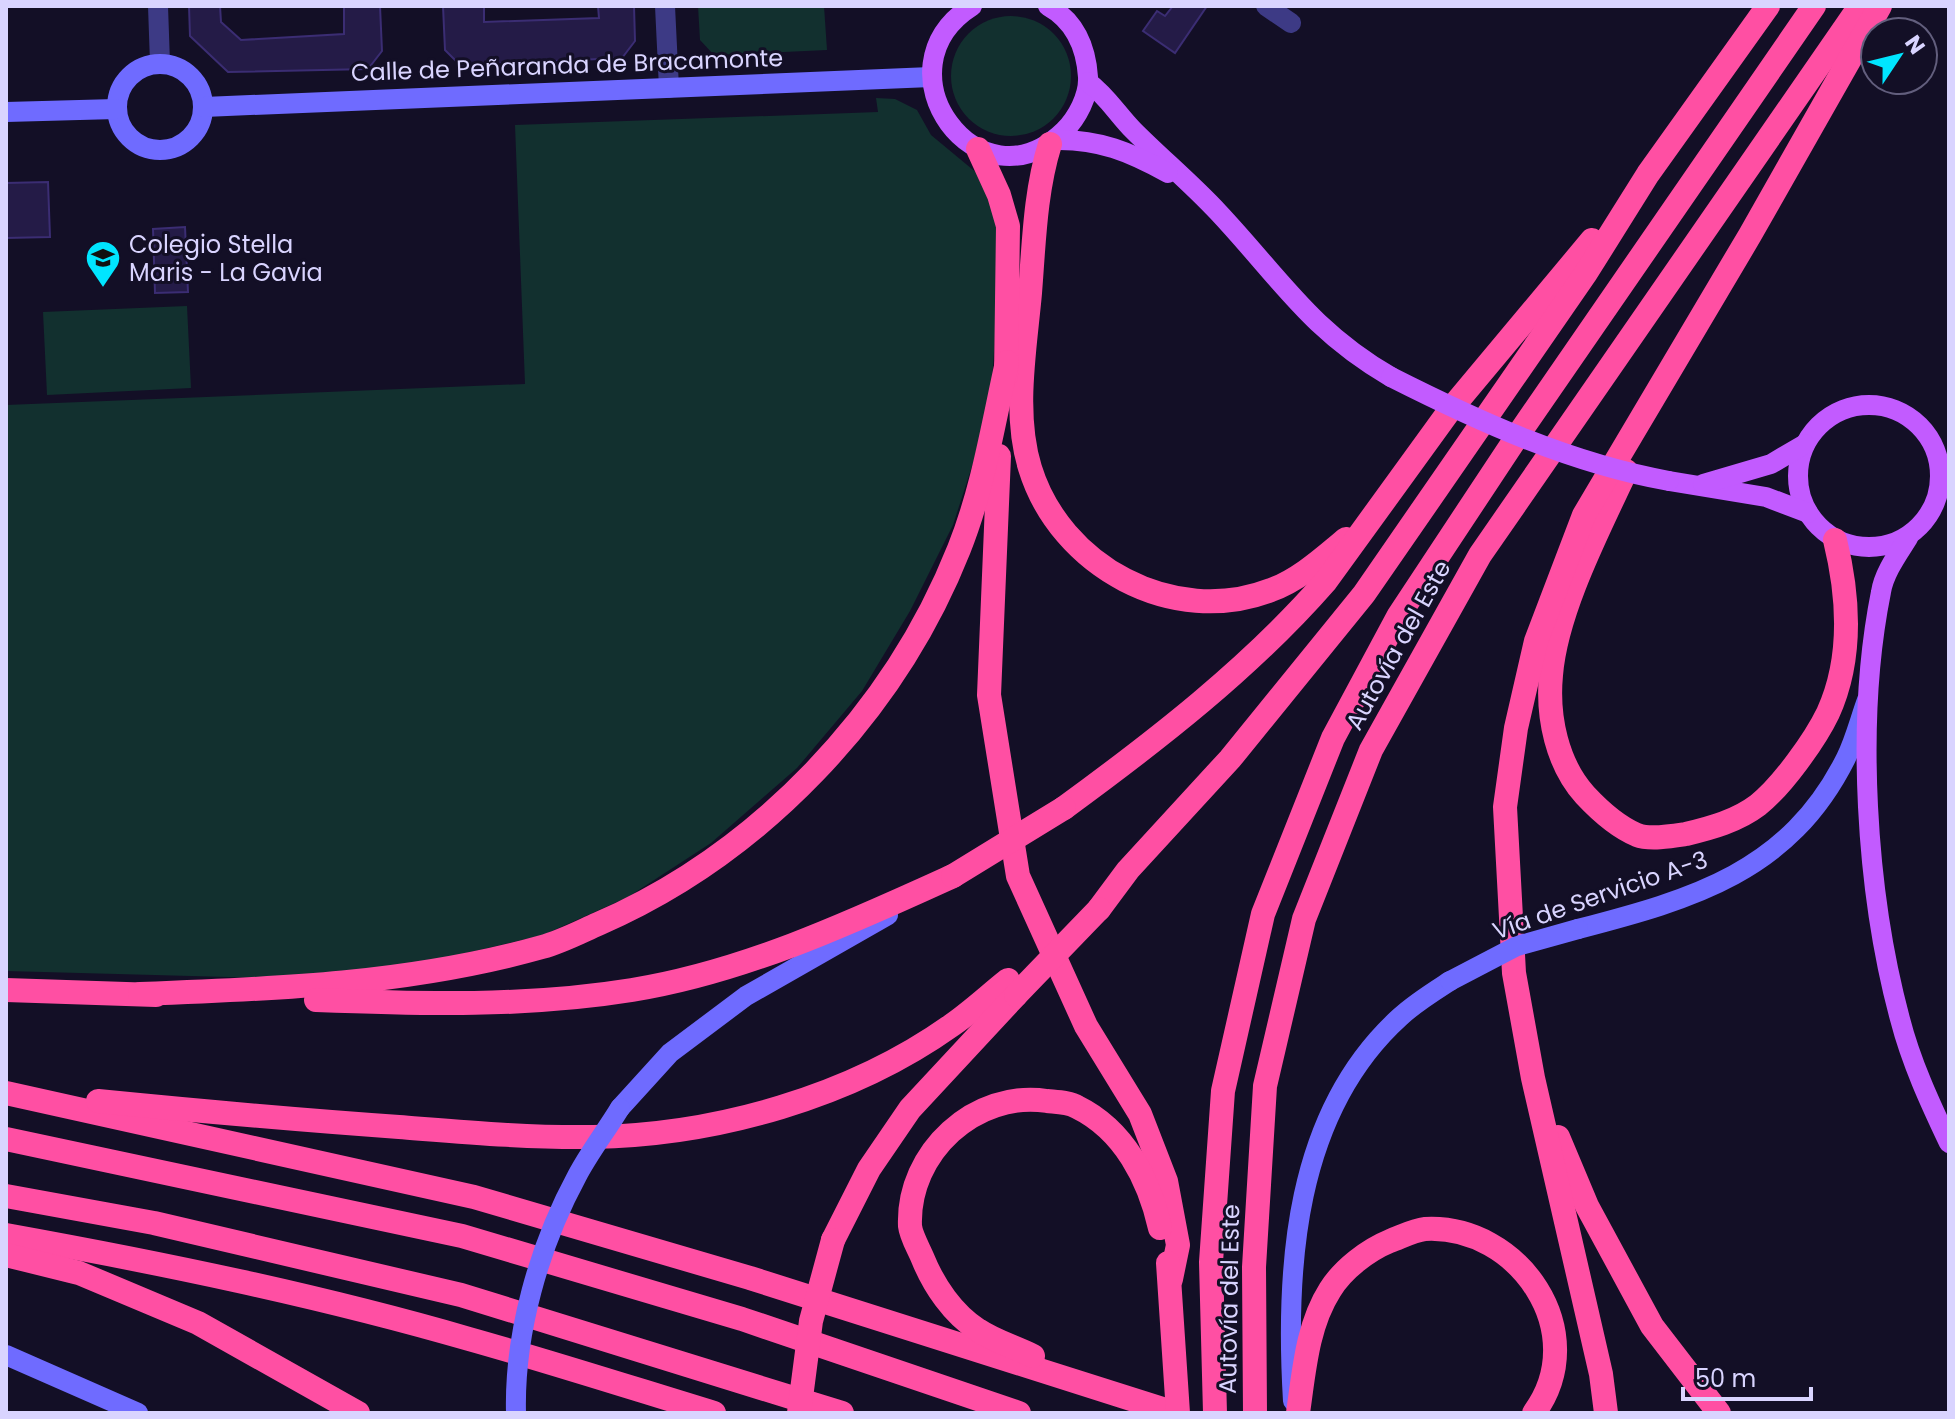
<svg xmlns="http://www.w3.org/2000/svg" width="1955" height="1419" font-family="Poppins,sans-serif">
	<rect width="100%" height="100%" fill="#130f26"/>
	<g fill="#12302f">
		<path d="M698,6H824L827,50L714,55L700,40Z"/>
		<circle cx="1011" cy="76" r="60"/>
		<path d="M876,98L895,99L917,110L931,135L978,174L1002,228L992,382L974,460L953,525L910,611L862,691L797,768L711,843L628,897L543,935L445,958L305,979L6,971V405L525,384L515,125L878,112Z"/>
		<path d="M187,306L191,388L47,395L43,312Z"/>
	</g>
	<g fill="#241b47" stroke="#3b2d73" stroke-width="2">
		<path d="M189,6H220L221,22L241,40L344,34V6H380L382,51L368,69L228,72L190,36Z"/>
		<path d="M443,6H484V22L599,18L598,6H634L635,41L622,58L460,65L445,50Z"/>
		<path d="M1173,6H1207L1175,53L1143,31L1157,11L1165,16Z"/>
		<path d="M48,182L50,237L6,238V183Z"/>
		<path d="M185,227L188,292L155,293L153,229Z"/>
	</g>
	<g fill="none" stroke-linecap="round" stroke-linejoin="round">
		<g stroke="#3d3a85" stroke-width="20">
			<path d="M158,6L160,63"/>
			<path d="M665,6L669,88"/>
			<path d="M1266,6L1291,23"/>
		</g>
		<g stroke="#6f6bff" stroke-width="20">
			<circle cx="160" cy="107" r="43"/>
			<path d="M204,107L931,77"/>
			<path d="M6,112L116,109"/>
			<path d="M1578,929C1693,899 1789,872 1846,758C1855,740 1860,719 1867,700"/>
			<path d="M620,1108L670,1053L746,996L888,915"/>
			<path d="M6,1355L138,1413"/>
			<path d="M1293,1401C1285,1268 1294,1113 1400,1017C1415,1003 1433,992 1450,981"/>
		</g>
		<g stroke="#c25bff" stroke-width="20">
			<path d="M972,6C873,69 979,214 1064,131C1077,118 1089,96 1088,77C1086,47 1075,21 1048,6"/>
			<path d="M1088,82C1107,96 1118,115 1134,131C1162,159 1192,184 1218,212C1280,278 1310,330 1391,377"/>
			<path d="M1055,140C1099,139 1130,152 1168,173"/>
			<circle cx="1869" cy="476" r="71"/>
			<path d="M1669,481L1766,497L1808,513"/>
			<path d="M1703,484L1771,464L1805,444"/>
			<path d="M1908,538C1898,554 1884,573 1881,592C1855,721 1866,893 1900,1019C1911,1062 1930,1103 1949,1143"/>
		</g>
		<g stroke="#ff4fa3" stroke-width="24">
			<path d="M1050,144C1035,192 1034,243 1030,293C1025,349 1013,413 1030,468C1060,566 1173,628 1271,590C1299,580 1323,558 1346,539"/>
			<path d="M978,149L999,195L1008,226L1006,376"/>
			<path d="M999,456L989,695L1018,876L1086,1026L1140,1114L1166,1181L1178,1245L1171,1279"/>
			<path d="M1626,471C1599,529 1556,611 1551,675C1547,717 1557,764 1585,795C1599,810 1618,827 1637,835C1650,840 1673,836 1686,834C1711,828 1737,821 1758,805C1782,786 1815,740 1828,713C1853,658 1849,597 1835,540"/>
			<path d="M1064,808C1157,740 1250,668 1326,581L1450,410L1592,240"/>
			<path d="M1099,909L1128,870L1230,759L1364,594L1586,273L1648,174L1768,6"/>
			<path d="M6,990L156,995"/>
			<path d="M140,994C277,989 410,984 542,947C561,942 580,932 598,924C759,854 894,713 959,549C983,489 993,425 1007,362"/>
			<path d="M316,1000C422,1004 527,1007 632,990C744,972 852,922 953,876"/>
			<path d="M6,1093L474,1197L750,1278L1175,1413"/>
			<path d="M98,1101C199,1111 299,1120 399,1127C463,1132 529,1138 593,1137C716,1135 851,1097 952,1025C971,1012 989,995 1008,980"/>
			<path d="M1558,1137L1587,1206L1652,1326L1719,1413"/>
			<path d="M6,1139L462,1236L742,1319L1019,1413"/>
			<path d="M6,1196L154,1223L461,1295L842,1413"/>
			<path d="M6,1235C161,1263 317,1295 469,1339C551,1362 632,1388 714,1413"/>
			<path d="M833,1240L869,1169L910,1109L1016,995"/>
			<path d="M6,1255L79,1273L198,1323L358,1413"/>
			<path d="M1168,1263L1178,1413"/>
			<path d="M1033,1356C1015,1347 994,1341 978,1330C953,1314 934,1286 923,1259C919,1249 911,1236 910,1226C907,1152 976,1090 1047,1101C1057,1102 1069,1102 1077,1107C1124,1130 1149,1179 1160,1228"/>
			<path d="M1215,1413L1211,1262L1223,1091L1263,914L1333,738L1399,615L1518,435L1814,6"/>
			<path d="M1255,1413L1254,1267L1265,1086L1304,919L1371,750L1480,555L1860,6"/>
			<path d="M1298,1413C1304,1372 1307,1326 1330,1290C1343,1269 1368,1250 1390,1241C1401,1237 1414,1230 1425,1229C1519,1224 1593,1333 1534,1413"/>
			<path d="M1606,1413L1601,1374L1533,1078L1514,973L1505,807L1516,728L1536,641L1584,515L1750,235L1880,6"/>
		</g>
		<g stroke="#6f6bff" stroke-width="20">
			<path d="M1450,981L1517,946L1578,929"/>
			<path d="M516,1413C514,1334 539,1246 577,1176C589,1153 606,1131 620,1108"/>
		</g>
		<path stroke="#c25bff" stroke-width="20" d="M1391,377C1480,422 1570,463 1669,481"/>
		<g stroke="#ff4fa3" stroke-width="24">
			<path d="M953,876L1064,808"/>
			<path d="M1016,995L1099,909"/>
			<path d="M799,1413L811,1321L833,1240"/>
		</g>
	</g>
	<defs>
		<symbol id="school-pin" viewBox="-11 -11 22 30"><path d="M0 17L-7.5 6A9.5 9.5 0 1 1 7.5 6Z" fill="#00e5ff" stroke="#130f26"/><path d="M0-5L7-2L0 1L-7-2ZM-4 1L0 2.5L4 1V4Q0 6-4 4Z" fill="#111"/></symbol>
	</defs>
	<g fill-rule="evenodd">
		<use href="#school-pin" x="83" y="238" width="40" height="54"/>
	</g>
	<g text-anchor="middle" dominant-baseline="central" stroke-width="6" stroke-linejoin="round" paint-order="stroke">
		<g font-size="24" fill="#d9d4ff" stroke="#130f26">
			<text transform="translate(567 65) rotate(-2)">Calle de Peñaranda de Bracamonte</text>
			<text transform="translate(1398 645) rotate(-61)">Autovía del Este</text>
			<text transform="translate(1600 895) rotate(-19)">Vía de Servicio A-3</text>
			<text transform="translate(1229 1299) rotate(-89)">Autovía del Este</text>
		</g>
		<g font-size="24" fill="#d9d4ff" stroke="#130f26" text-anchor="start">
			<text x="129" y="244">Colegio Stella<tspan x="129" dy="28">Maris - La Gavia</tspan></text>
		</g>
	</g>
	<rect width="1955" height="1419" fill="none" stroke="#d9d4ff" stroke-width="16"/>
	<g transform="translate(1899 56) rotate(55)"><circle r="38" fill="#130f26" stroke="#625e7d" stroke-width="2"/>
	<path d="M0-6L14 30L0 20L-14 30Z" fill="#00e5ff"/>
	<text y="-12" font-size="22" font-weight="bold" text-anchor="middle" fill="#d9d4ff">N</text>
	</g>
	<path d="M1683 1387v12h128v-12" fill="none" stroke="#d9d4ff" stroke-width="4"/>
	<text x="1695" y="1387" font-size="24" fill="#d9d4ff" stroke="#130f26" stroke-width="6" paint-order="stroke">50 m</text>
</svg>
